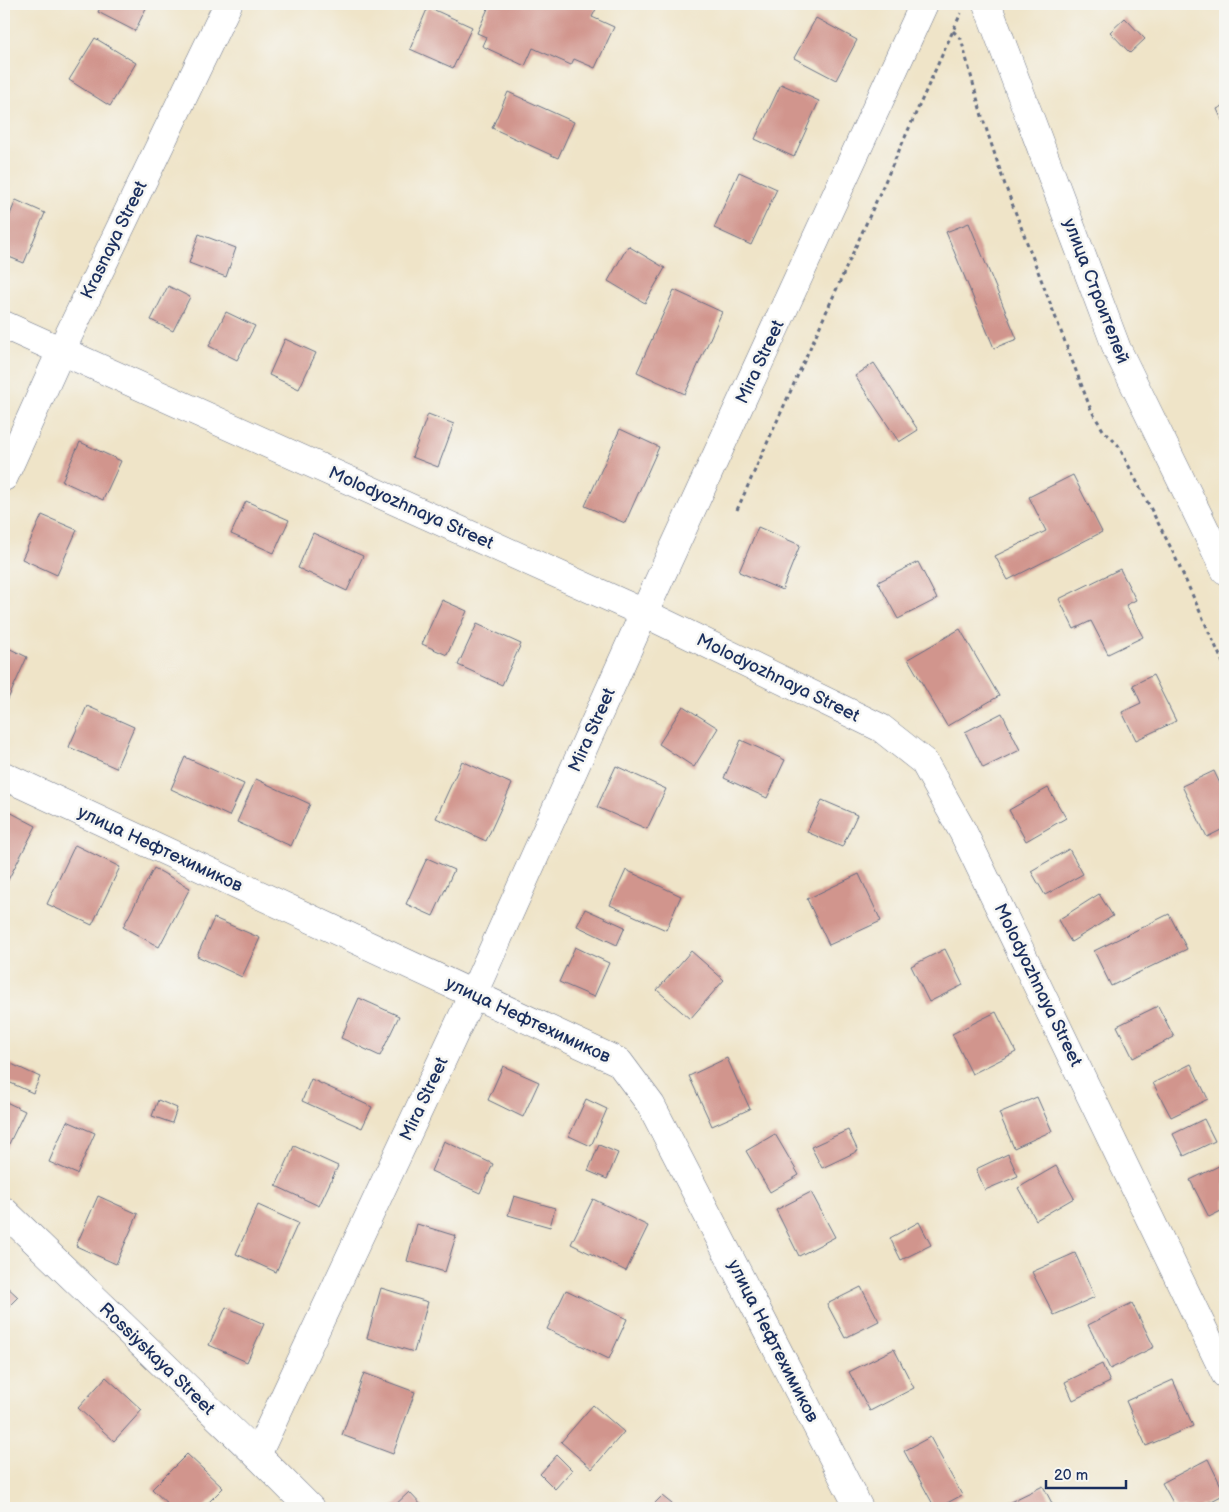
<svg xmlns="http://www.w3.org/2000/svg" width="1229" height="1512" font-family="'Balsamiq Sans',sans-serif">
	<rect width="100%" height="100%" fill="#f6f6f2"/>
	<filter id="ink" filterUnits="userSpaceOnUse"><feTurbulence type="fractalNoise" baseFrequency=".02" numOctaves="2"/><feDisplacementMap in="SourceGraphic" scale="10" xChannelSelector="R" yChannelSelector="G"/><feConvolveMatrix kernelMatrix="1 2 1 2 8 2 1 2 1" color-interpolation-filters="sRGB"/></filter>
	<filter id="wash" filterUnits="userSpaceOnUse"><feTurbulence type="fractalNoise" baseFrequency=".0096" numOctaves="4" result="noise"/><feDisplacementMap in="SourceGraphic" scale="20" xChannelSelector="R" yChannelSelector="G"/><feGaussianBlur stdDeviation="1.12" result="paint"/><feColorMatrix in="noise" values="0 0 0 0 0 0 0 0 0 0 0 0 0 0 0 0 0 1.4 0 .05"/><feComposite in="paint" operator="in"/></filter>
	<g filter="url(#wash)">
		<rect width="100%" height="100%" fill="#efe4c8"/>
		<g id="blocks">
			<g fill="#d1958d">
				<path d="M102,4H142L147,6L135,31L98,12Z"/>
				<path d="M490,4H584L596,9L592,17L614,27L595,68L574,59L571,65L533,48L525,66L482,46L486,37L477,33Z"/>
				<path d="M428,7L472,27L453,68L410,49Z"/>
				<path d="M816,18L857,40L836,80L794,58Z"/>
				<path d="M1125,18L1145,39L1130,53L1110,32Z"/>
				<path d="M95,38L136,63L110,106L69,80Z"/>
				<path d="M781,84L819,101L794,157L755,139Z"/>
				<path d="M508,92L574,122L558,158L492,128Z"/>
				<path d="M1225,105V127L1217,109Z"/>
				<path d="M739,172L777,189L751,245L714,228Z"/>
				<path d="M16,200L45,213L24,263L4,255V229Z"/>
				<path d="M969,223L1017,339L994,348L946,232Z"/>
				<path d="M199,234L236,248L226,277L189,263Z"/>
				<path d="M628,246L665,268L645,303L608,281Z"/>
				<path d="M168,286L190,297L173,331L151,320Z"/>
				<path d="M674,290L722,312L685,394L637,372Z"/>
				<path d="M226,312L255,326L237,360L209,346Z"/>
				<path d="M285,339L316,353L299,389L269,375Z"/>
				<path d="M874,363L918,430L899,442L855,376Z"/>
				<path d="M428,414L454,424L438,467L412,457Z"/>
				<path d="M620,429L659,447L625,523L585,506Z"/>
				<path d="M80,442L121,461L103,500L62,481Z"/>
				<path d="M1073,475L1102,532L1008,580L995,556L1046,531L1029,497Z"/>
				<path d="M246,501L289,520L274,553L231,534Z"/>
				<path d="M42,515L77,530L57,575L22,559Z"/>
				<path d="M758,527L800,545L782,590L739,572Z"/>
				<path d="M313,533L363,556L347,591L298,568Z"/>
				<path d="M918,562L937,599L898,619L878,582Z"/>
				<path d="M1120,569L1136,600L1126,605L1143,637L1108,654L1091,621L1074,629L1059,599Z"/>
				<path d="M442,600L467,611L447,655L422,644Z"/>
				<path d="M477,624L521,644L502,685L458,665Z"/>
				<path d="M960,629L999,696L947,726L908,659Z"/>
				<path d="M4,646L27,657L4,708Z"/>
				<path d="M1153,675L1176,721L1136,740L1122,712L1141,703L1133,685Z"/>
				<path d="M87,706L134,727L116,768L69,747Z"/>
				<path d="M683,706L718,728L694,767L659,744Z"/>
				<path d="M1002,713L1020,750L983,768L965,732Z"/>
				<path d="M741,740L785,760L767,798L724,778Z"/>
				<path d="M185,757L244,784L229,816L171,789Z"/>
				<path d="M462,761L512,784L486,841L436,818Z"/>
				<path d="M616,766L666,789L647,829L597,807Z"/>
				<path d="M1214,771L1225,794V828L1207,837L1182,786Z"/>
				<path d="M256,779L310,804L291,846L237,822Z"/>
				<path d="M1048,788L1066,818L1026,841L1009,810Z"/>
				<path d="M822,800L857,815L842,847L807,832Z"/>
				<path d="M4,809L36,826L7,882L4,881Z"/>
				<path d="M75,845L120,867L92,925L47,904Z"/>
				<path d="M1069,849L1083,874L1045,895L1031,871Z"/>
				<path d="M427,858L454,870L433,916L406,904Z"/>
				<path d="M154,868L190,888L159,947L123,927Z"/>
				<path d="M626,870L681,896L666,930L610,905Z"/>
				<path d="M859,874L881,921L829,945L807,899Z"/>
				<path d="M1099,894L1113,916L1071,942L1058,920Z"/>
				<path d="M585,909L625,927L617,945L577,926Z"/>
				<path d="M1169,914L1187,949L1111,986L1094,951Z"/>
				<path d="M214,918L260,938L242,977L197,956Z"/>
				<path d="M575,947L609,963L594,997L559,982Z"/>
				<path d="M945,949L963,985L929,1002L911,966Z"/>
				<path d="M691,951L724,980L690,1019L657,990Z"/>
				<path d="M359,998L399,1016L380,1056L341,1038Z"/>
				<path d="M1158,1006L1174,1037L1133,1058L1117,1026Z"/>
				<path d="M996,1012L1016,1052L972,1074L952,1034Z"/>
				<path d="M727,1058L750,1109L712,1126L689,1076Z"/>
				<path d="M5,1061L40,1077L33,1093L4,1080V1065Z"/>
				<path d="M1191,1064L1208,1099L1171,1117L1153,1083Z"/>
				<path d="M503,1066L539,1082L523,1117L488,1100Z"/>
				<path d="M311,1079L372,1107L362,1128L302,1101Z"/>
				<path d="M1037,1097L1052,1131L1014,1148L999,1113Z"/>
				<path d="M586,1099L607,1109L591,1146L569,1136Z"/>
				<path d="M158,1100L177,1108L172,1123L152,1116Z"/>
				<path d="M4,1101L25,1111L7,1148L4,1147Z"/>
				<path d="M1204,1119L1215,1141L1184,1156L1173,1134Z"/>
				<path d="M67,1121L95,1133L77,1174L49,1162Z"/>
				<path d="M848,1130L858,1151L822,1168L811,1147Z"/>
				<path d="M775,1134L799,1175L770,1192L746,1151Z"/>
				<path d="M444,1141L493,1164L480,1193L431,1171Z"/>
				<path d="M599,1145L618,1153L607,1179L588,1171Z"/>
				<path d="M294,1146L338,1166L319,1206L276,1186Z"/>
				<path d="M1008,1154L1018,1176L985,1190L976,1169Z"/>
				<path d="M1225,1163V1209L1209,1217L1190,1180Z"/>
				<path d="M1056,1166L1074,1198L1036,1220L1018,1188Z"/>
				<path d="M811,1192L835,1237L799,1256L776,1210Z"/>
				<path d="M98,1196L138,1214L116,1264L76,1246Z"/>
				<path d="M514,1196L555,1208L550,1227L508,1215Z"/>
				<path d="M593,1199L648,1226L626,1271L571,1244Z"/>
				<path d="M258,1205L298,1223L276,1272L236,1254Z"/>
				<path d="M919,1222L931,1245L901,1260L890,1238Z"/>
				<path d="M417,1224L456,1236L445,1272L407,1261Z"/>
				<path d="M1075,1253L1095,1297L1054,1315L1032,1272Z"/>
				<path d="M4,1284L18,1297L4,1311Z"/>
				<path d="M861,1287L879,1321L845,1338L827,1304Z"/>
				<path d="M381,1288L428,1302L414,1352L367,1338Z"/>
				<path d="M566,1290L627,1319L609,1359L547,1329Z"/>
				<path d="M1132,1303L1154,1347L1110,1369L1088,1325Z"/>
				<path d="M226,1307L264,1324L247,1362L209,1345Z"/>
				<path d="M894,1349L914,1388L870,1411L849,1372Z"/>
				<path d="M1102,1364L1110,1382L1073,1400L1065,1382Z"/>
				<path d="M364,1373L415,1392L393,1454L342,1435Z"/>
				<path d="M106,1377L142,1410L114,1441L78,1408Z"/>
				<path d="M1173,1380L1193,1426L1146,1446L1126,1401Z"/>
				<path d="M593,1405L624,1432L592,1469L561,1442Z"/>
				<path d="M930,1437L962,1495L938,1508H935L904,1451Z"/>
				<path d="M187,1454L223,1488L203,1508H172L152,1489Z"/>
				<path d="M557,1455L572,1470L555,1489L540,1474Z"/>
				<path d="M1208,1459L1225,1494L1198,1508H1176L1162,1483Z"/>
				<path d="M1043,1486L1054,1507L1052,1508H998Z"/>
				<path d="M409,1492L424,1508H392Z"/>
				<path d="M662,1496L677,1508H650Z"/>
			</g>
		</g>
	</g>
	<g filter="url(#ink)">
		<use href="#blocks" fill-opacity="0" stroke="#656e83" stroke-width="1"/>
		<g fill="none" stroke-linecap="round" stroke-linejoin="round">
			<defs>
				<g id="minor">
					<path d="M987,4L1117,349L1225,570"/>
					<path d="M4,325L644,613L881,728L924,762L963,832L1225,1374"/>
					<path d="M4,477L61,351L228,4"/>
					<path d="M4,776L619,1062L651,1105L859,1508"/>
					<path d="M4,1211L257,1455L310,1508"/>
					<path d="M257,1455L473,994L644,613L924,4"/>
				</g>
			</defs>
			<use href="#minor" stroke="#656e83" stroke-width="29"/>
			<g stroke="#656e83" stroke-width="3" stroke-dasharray="4 4" stroke-linecap="butt">
				<path d="M953,31L961,39L982,116L1005,185L1091,410L1103,430L1118,445L1172,550L1225,667"/>
				<path d="M737,510L961,13"/>
			</g>
			<use href="#minor" stroke="#fff" stroke-width="28"/>
		</g>
	</g>
	<g text-anchor="middle" dominant-baseline="central" stroke-width="5" stroke-linejoin="round" paint-order="stroke">
		<g font-size="18" fill="#1b2f5e" stroke="#f6f6f2">
			<text transform="translate(114 240) rotate(-64)">Krasnaya Street</text>
			<text transform="translate(1096 291) rotate(69)">улица Строителей</text>
			<text transform="translate(760 362) rotate(-65)">Mira Street</text>
			<text transform="translate(411 508) rotate(24)">Molodyozhnaya Street</text>
			<text transform="translate(778 678) rotate(26)">Molodyozhnaya Street</text>
			<text transform="translate(592 730) rotate(-66)">Mira Street</text>
			<text transform="translate(160 849) rotate(25)">улица Нефтехимиков</text>
			<text transform="translate(1038 985) rotate(64)">Molodyozhnaya Street</text>
			<text transform="translate(528 1020) rotate(25)">улица Нефтехимиков</text>
			<text transform="translate(424 1099) rotate(-65)">Mira Street</text>
			<text transform="translate(773 1341) rotate(63)">улица Нефтехимиков</text>
			<text transform="translate(157 1359) rotate(44)">Rossiyskaya Street</text>
		</g>
	</g>
	<rect width="1229" height="1512" fill="none" stroke="#f6f6f2" stroke-width="20"/>
	<path d="M1046 1480v8h80v-8" fill="none" stroke="#1b2f5e" stroke-width="2.5"/>
	<text x="1054" y="1480" font-size="15" fill="#1b2f5e" stroke="#f6f6f2" stroke-width="4" paint-order="stroke">20 m</text>
</svg>
